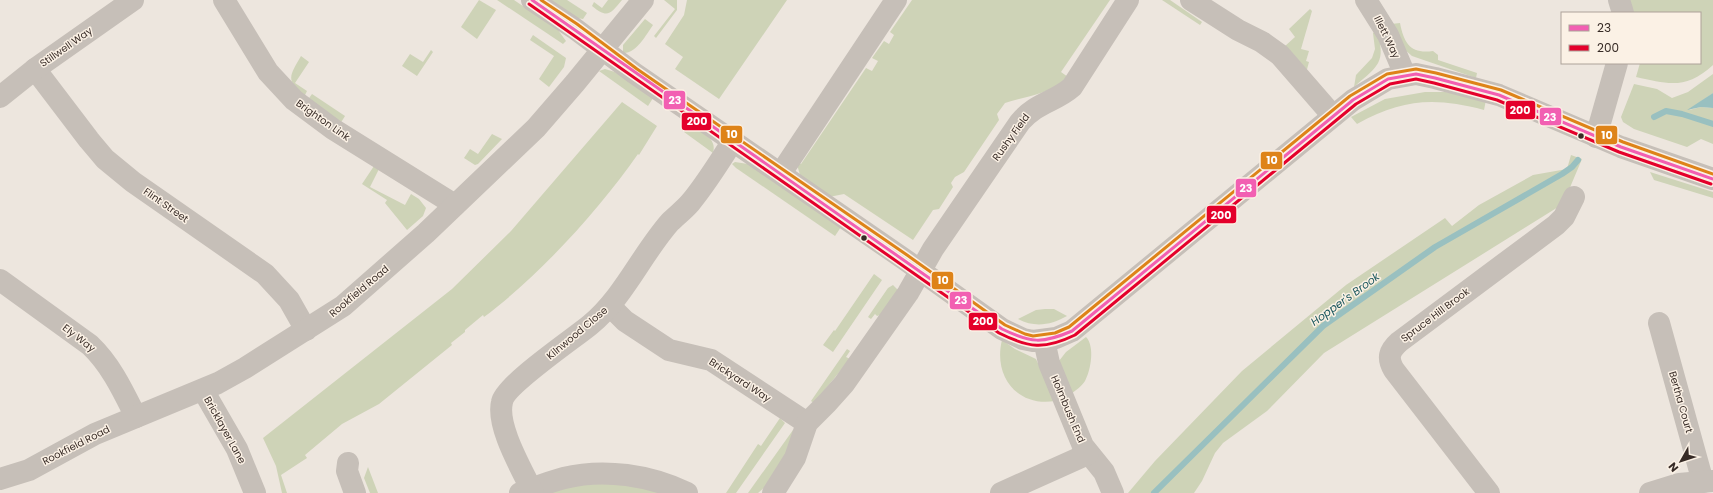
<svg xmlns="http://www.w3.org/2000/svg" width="1713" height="493" font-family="Poppins,sans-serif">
	<rect width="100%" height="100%" fill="#ede6de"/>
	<g fill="#ced3b7">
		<path d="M479,0L496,10L477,39L461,27Z"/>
		<path d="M497,0H514L558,30L566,41L563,44Z"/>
		<path d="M549,0H567L587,13L583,19L577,18Z"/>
		<path d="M608,0H622C610,14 608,19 592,6L594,2L602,8Z"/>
		<path d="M664,0H677V10L656,38L654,36L675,9Z"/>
		<path d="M687,0H787L719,99L675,69L683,57L665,44L684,15Z"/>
		<path d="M912,0H1110L1061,72L1068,77C1051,94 1027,96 1005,103L997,114L999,120L964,172L955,177L951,183L953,187L939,209L933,210L913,240L844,194L829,197L800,175L796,161L801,164L866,68L872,71L878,61L872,58L884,41L889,44L894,35L890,32Z"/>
		<path d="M1162,0H1170L1202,22L1200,25Z"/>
		<path d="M1626,0H1713V65C1686,90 1668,84 1636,77L1640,63H1700V13H1630Z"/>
		<path d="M1310,9L1312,11L1301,49L1309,51L1306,61L1309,62L1306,73L1284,47L1295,37L1289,29Z"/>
		<path d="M645,19L653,25C646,35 636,54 623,53V45Z"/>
		<path d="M1400,23C1404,44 1411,54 1433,51L1438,55V60L1477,73L1476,78L1412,56L1404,49L1391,24Z"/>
		<path d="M1377,30C1386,63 1379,65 1354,87L1356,75L1372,58L1375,49L1373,33Z"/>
		<path d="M533,35L566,58L564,67L549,87L539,79L554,56L530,40Z"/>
		<path d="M431,50L433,52L417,76L402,66L410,54L423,62Z"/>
		<path d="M301,56L309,62L295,83L307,91L304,97C286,79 289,77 301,56Z"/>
		<path d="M605,69L615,72L653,98L648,106L599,71Z"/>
		<path d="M1713,74V93L1689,110L1701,107L1713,108V144L1701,139L1687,147L1634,129L1623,122L1621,117L1634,84L1657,89L1672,98L1688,92Z"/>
		<path d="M1425,92H1446L1486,100L1484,110C1434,97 1403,99 1357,124L1351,117L1385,99Z"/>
		<path d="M312,94L345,116L340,124L307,101Z"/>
		<path d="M622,102L657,126L639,155L638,154C599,210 539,276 484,317L483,315L465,330V332L451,343L452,345L379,404L342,424L305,455L307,458L281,475L287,493H282L276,466L263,438L452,289L511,231Z"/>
		<path d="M690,124C700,131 718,138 713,153L684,132Z"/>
		<path d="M492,134L502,139L478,164L475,165L464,158L470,149L478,154Z"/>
		<path d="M1571,155L1582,159L1563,204L1324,353L1267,411L1223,443L1215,453L1202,481L1194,493H1128L1155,461L1242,371L1346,285L1445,218L1452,226L1479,205L1533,175L1567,169Z"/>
		<path d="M735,162L748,164L841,227L835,236L736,168L732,164Z"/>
		<path d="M374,166L379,169L370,187L405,205L411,194L419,199L426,208L423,216L407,230L385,203L387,200L362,184Z"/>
		<path d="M1650,172L1713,192V198L1654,180Z"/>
		<path d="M874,274L882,280L833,352L823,345L834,330L835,331Z"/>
		<path d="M893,285L899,291L883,314L877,316L875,314L871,319L868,317L888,288Z"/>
		<path d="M1045,309H1054L1067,316C1051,325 1035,328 1018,319L1036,310Z"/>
		<path d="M1086,337C1095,346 1091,370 1085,381C1082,386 1076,390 1071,394L1059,361L1066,352Z"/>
		<path d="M1002,340L1015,349L1036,359L1055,401C1017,407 993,376 1002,340Z"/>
		<path d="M847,349L850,351L846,357L850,359L814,403L811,401Z"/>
		<path d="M780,418L785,423L736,493H726L758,444L761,446Z"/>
		<path d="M793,430L796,441L766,486L758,493H748Z"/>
		<path d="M368,467L378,493H370L364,478Z"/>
		<path d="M603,481L671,493H550L557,488Z"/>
	</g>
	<path fill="#99c0c0" d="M1713,93V108L1701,107L1687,110Z"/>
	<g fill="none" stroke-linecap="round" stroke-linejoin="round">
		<g stroke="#99c0c0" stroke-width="6">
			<path d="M1654,117L1666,111L1682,114L1713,124"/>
			<path d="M1154,493L1323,326L1435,247L1562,174L1572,167L1578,160"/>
		</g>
		<g stroke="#c6bfb8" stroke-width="22">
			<path d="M224,0L268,72L294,100L333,129L455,205"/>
			<path d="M532,0L574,28L634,73L904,259L1002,329L1023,339L1033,341L1056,338L1072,331L1353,100L1388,79L1416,74L1435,78L1499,95L1621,147L1713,179"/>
			<path d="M1191,0L1238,30L1262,42L1280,55L1333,116"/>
			<path d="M1366,0L1388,35L1405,75"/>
			<path d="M1619,0L1623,13"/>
			<path d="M35,69L89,140L105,159L133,182L265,274L289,300L306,330"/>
			<path d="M0,97L35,69L133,0"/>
			<path d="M1596,137L1617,63"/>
			<path d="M781,173L896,0"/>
			<path d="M0,280L90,345C111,365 123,391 136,417"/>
			<path d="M610,306L625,321L669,350L711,360L807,423"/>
			<path d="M1659,323L1703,482"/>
			<path d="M1044,340L1049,363L1083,446L1104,472L1113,493"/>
			<path d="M203,390L237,449L255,493"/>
			<path d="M348,463L347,471L355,493"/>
			<path d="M0,479L29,470L95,434L218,383L245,368L343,306L426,233L536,128L575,83L643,0"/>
			<path d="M520,493C534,488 549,482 564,478C604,468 650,475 687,493"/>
			<path d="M533,493C523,471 496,427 502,402C505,385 573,339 590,325C624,297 641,255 670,222C676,216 684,210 690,203C706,184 719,162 733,141"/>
			<path d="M773,493L795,458L807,423L827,403L844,384L908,293L933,249L1020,122C1037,102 1055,102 1072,87L1128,0"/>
			<path d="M1001,493L1088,454"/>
			<path d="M1489,493L1394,370C1387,358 1389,351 1399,342L1556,225L1564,217L1574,197"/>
			<path d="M1650,493L1679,484L1713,481"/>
		</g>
		<defs>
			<path id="bus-1" d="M532,0L1002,329C1031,343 1042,344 1072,331L1353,100L1388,79L1416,74L1435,78L1499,95L1621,147L1713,179"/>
			<path id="bus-2" d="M529,4L999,333C1029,348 1044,350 1075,335L1356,104L1390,84L1416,79L1434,83L1497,100L1619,152L1711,184"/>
			<path id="bus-3" d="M541,0L577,24L637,69L907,255L1005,325L1025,334L1033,336L1055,333L1069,327L1350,96L1387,74L1416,69L1436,73L1501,90L1623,142L1713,174"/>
		</defs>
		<use href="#bus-1" stroke="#fbf1e5" stroke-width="6"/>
		<use href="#bus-2" stroke="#fbf1e5" stroke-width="6"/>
		<use href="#bus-3" stroke="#fbf1e5" stroke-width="6"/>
		<use href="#bus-1" stroke="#f25fb2" stroke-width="3"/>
		<use href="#bus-2" stroke="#e4002b" stroke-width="3"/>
		<use href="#bus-3" stroke="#de8318" stroke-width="3"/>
	</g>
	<g fill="#372b26" stroke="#fbf1e5" stroke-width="1.5">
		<circle cx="1581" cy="136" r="3.5"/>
		<circle cx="864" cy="238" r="3.5"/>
	</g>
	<g text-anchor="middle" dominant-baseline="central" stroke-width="3" stroke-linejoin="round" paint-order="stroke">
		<g font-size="10" fill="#372b26" stroke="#fbf1e5">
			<text transform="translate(1387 37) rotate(64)">Illett Way</text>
			<text transform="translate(66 47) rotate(-35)">Stillwell Way</text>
			<text transform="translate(323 120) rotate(35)">Brighton Link</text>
			<text transform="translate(1011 137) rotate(-54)">Rushy Field</text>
			<text transform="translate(166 205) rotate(35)">Flint Street</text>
			<text transform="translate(359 291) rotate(-40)">Rookfield Road</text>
			<text transform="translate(1435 315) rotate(-37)">Spruce Hill Brook</text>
			<text transform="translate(577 333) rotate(-40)">Kilnwood Close</text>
			<text transform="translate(79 338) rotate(38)">Ely Way</text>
			<text transform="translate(740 380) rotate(33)">Brickyard Way</text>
			<text transform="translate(1681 402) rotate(74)">Bertha Court</text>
			<text transform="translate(1068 409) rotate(67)">Holmbush End</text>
			<text transform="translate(225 430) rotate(61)">Bricklayer Lane</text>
			<text transform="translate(76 445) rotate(-27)">Rookfield Road</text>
		</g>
		<g font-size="11" font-style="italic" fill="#18565c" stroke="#fbf1e5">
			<text transform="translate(1345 299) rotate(-36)">Hopper's Brook</text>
		</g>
	</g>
	<g stroke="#fbf1e5" stroke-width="1.5">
		<rect x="663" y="90" width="23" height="20" rx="4" fill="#f25fb2"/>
		<rect x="1505" y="100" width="31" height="20" rx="4" fill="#e4002b"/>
		<rect x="1539" y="107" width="23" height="19" rx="4" fill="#f25fb2"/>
		<rect x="681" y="112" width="31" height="19" rx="4" fill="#e4002b"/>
		<rect x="720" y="125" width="23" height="19" rx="4" fill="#de8318"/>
		<rect x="1595" y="125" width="23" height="20" rx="4" fill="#de8318"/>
		<rect x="1260" y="151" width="23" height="19" rx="4" fill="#de8318"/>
		<rect x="1235" y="178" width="22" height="20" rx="4" fill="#f25fb2"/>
		<rect x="1206" y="205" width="31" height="19" rx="4" fill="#e4002b"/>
		<rect x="931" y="271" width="23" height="19" rx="4" fill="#de8318"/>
		<rect x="949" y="291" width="23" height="19" rx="4" fill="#f25fb2"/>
		<rect x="968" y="312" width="30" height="19" rx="4" fill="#e4002b"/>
	</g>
	<g font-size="11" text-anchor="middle" font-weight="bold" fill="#fff">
		<text x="675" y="104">23</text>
		<text x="1520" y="114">200</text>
		<text x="1550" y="121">23</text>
		<text x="697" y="125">200</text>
		<text x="732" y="138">10</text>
		<text x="1607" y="139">10</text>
		<text x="1272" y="164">10</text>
		<text x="1246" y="192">23</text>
		<text x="1221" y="219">200</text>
		<text x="943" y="284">10</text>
		<text x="961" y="304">23</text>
		<text x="983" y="325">200</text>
	</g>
	<rect x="1561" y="12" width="140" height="52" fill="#fbf1e5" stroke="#ada299"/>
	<rect x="1569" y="25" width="20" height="6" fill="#f25fb2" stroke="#ada299"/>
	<text x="1597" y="32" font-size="12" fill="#372b26">23</text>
	<rect x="1569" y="45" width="20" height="6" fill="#e4002b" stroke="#ada299"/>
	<text x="1597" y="52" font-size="12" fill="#372b26">200</text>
	<g transform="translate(1681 461) rotate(231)" stroke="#fbf1e5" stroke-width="3" paint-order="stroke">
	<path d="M0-3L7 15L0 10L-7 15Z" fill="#372b26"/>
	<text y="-6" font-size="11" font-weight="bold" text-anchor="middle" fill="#372b26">N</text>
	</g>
</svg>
